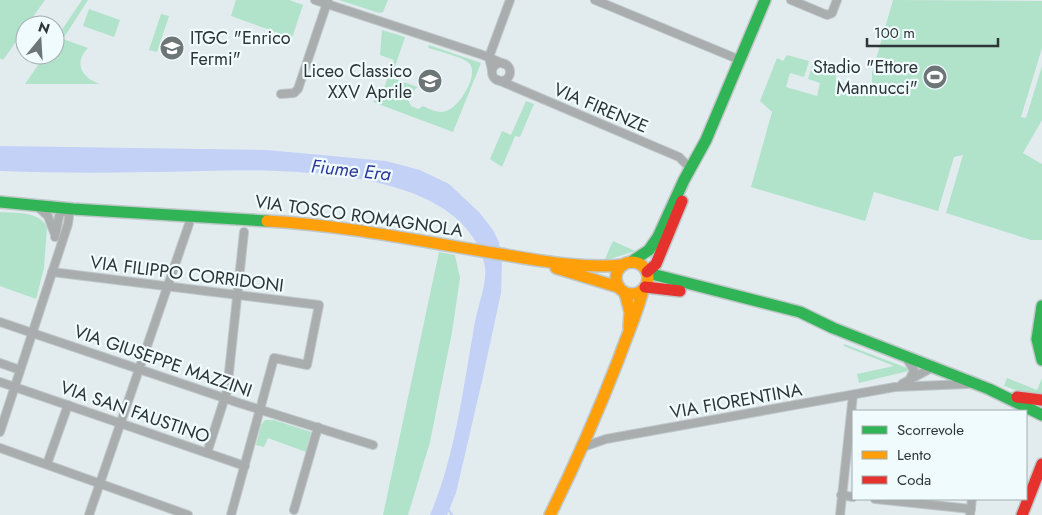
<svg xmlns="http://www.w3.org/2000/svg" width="1042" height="515" font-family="Jost,sans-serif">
	<rect width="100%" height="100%" fill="#e2ecef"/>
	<g fill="#b1e2ca">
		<path d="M0,0H45L27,25H25V29L3,60L0,58Z"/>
		<path d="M82,0H88L63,39L88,48C73,63 82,78 100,84H25L45,55H55V40Z"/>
		<path d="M236,0H289L303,5L292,38L231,16Z"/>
		<path d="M339,0H388L383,12L379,13Z"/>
		<path d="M893,0L1042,1V48L1021,117L1026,118L1042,66V120L1023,153L1042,164V240H1031L946,213L963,155L954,157L938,211L874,192L865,221L751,187L772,112L760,101L777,58L783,61L787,55L809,61L804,77L790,73L786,87L817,96L820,83L808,79L813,63L836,70V81L856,85L855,88L872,92V73Z"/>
		<path d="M89,9L120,20L114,37L83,26Z"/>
		<path d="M161,14L169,16L157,52L149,50Z"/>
		<path d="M382,30L405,37L391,78L418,87L406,96L411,106L418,109L423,106C430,109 438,114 446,111C459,108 480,74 469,63C463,57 438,51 428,48L429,45L481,63L453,132L373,102L382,94L394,60L380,55Z"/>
		<path d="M526,101L534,104L520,137L515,136L502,167L490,159L502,131L511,135Z"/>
		<path d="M0,212C16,213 39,211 47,227L44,268L36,299L0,286Z"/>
		<path d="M613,241L635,251L604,261Z"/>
		<path d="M439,252L455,255L460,278L452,332L430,442L408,515H383Z"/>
		<path d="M844,344L907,368L908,371L859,383L857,374L894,366L844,346Z"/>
		<path d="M1007,378L1037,390L1042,378V394L1025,393L1004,386Z"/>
		<path d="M265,420H274L311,432L306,452L268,438L264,447L256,445L261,425Z"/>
	</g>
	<path fill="#c4d1f6" d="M0,146L267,150L386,161L420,170L449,184L479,212L493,230L499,242L502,264L501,293L482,381L456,493L447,515H430C456,454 463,387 475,322C478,305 487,284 485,268C484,260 480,248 476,242C426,156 237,171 152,172C101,173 51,173 0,171Z"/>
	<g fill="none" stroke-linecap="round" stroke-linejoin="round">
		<path stroke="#c4d1f6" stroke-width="2.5" d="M448,509L452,515"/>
		<defs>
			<g id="street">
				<path d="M315,0L483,55L504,64"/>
				<path d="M595,0L740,60"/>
				<path d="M791,0L827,15L832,13L837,0"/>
				<circle cx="501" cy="72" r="9"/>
				<path d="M492,70L489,57L510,0"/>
				<path d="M498,80L679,157L690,168"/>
				<path d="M281,94L294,93L298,89L328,0"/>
				<path d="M38,207L48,216L54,232"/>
				<path d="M52,272L319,305L307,365L274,358L231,515"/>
				<path d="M0,322L239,403L373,445"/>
				<path d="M907,359L914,370L909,381"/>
				<path d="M0,363L20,370"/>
				<path d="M0,382L245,466"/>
				<path d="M902,384L931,368"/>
				<path d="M0,432L68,224L69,216L64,208L59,216L55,237"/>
				<path d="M583,447L606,439L895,387L968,384"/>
				<path d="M0,448L188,515"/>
				<path d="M207,453L227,391L244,232"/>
				<path d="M47,464L68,405"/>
				<path d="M841,495L853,497"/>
				<path d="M875,499L971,509"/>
				<path d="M294,510L318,427"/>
				<path d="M89,515L189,224"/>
				<path d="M840,515L853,395"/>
				<path d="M970,515L972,499"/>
			</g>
			<g id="fast">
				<path d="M0,202L73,209L267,221"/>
				<path d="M631,262L649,250L658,237L684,180L706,140L765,0"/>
				<path d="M648,273L800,312L833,328L989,389L1042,415"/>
				<path d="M1042,306L1037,339L1042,360"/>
			</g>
			<g id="slow">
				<path d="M267,221C343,225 419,241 494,253C536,260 581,269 623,265"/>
				<circle cx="632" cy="278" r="16"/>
				<path d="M556,268L618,287"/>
				<path d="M625,293L630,312L629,327"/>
				<path d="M550,515C576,463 598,412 619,358C627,335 637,314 643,290"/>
			</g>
			<g id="jam">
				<path d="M647,272L656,264L682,201"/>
				<path d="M645,287L680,291"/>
				<path d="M1017,397L1042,400"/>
				<path d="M1022,515L1042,464"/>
			</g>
		</defs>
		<use href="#street" stroke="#bfc7c9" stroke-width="10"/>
		<use href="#fast" stroke="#bfc7c9" stroke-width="14"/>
		<use href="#slow" stroke="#bfc7c9" stroke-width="14"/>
		<use href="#jam" stroke="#bfc7c9" stroke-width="14"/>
		<use href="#street" stroke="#aaadae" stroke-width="8"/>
		<use href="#fast" stroke="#30b455" stroke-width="11"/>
		<use href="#slow" stroke="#ff9f0a" stroke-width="11"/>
		<use href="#jam" stroke="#e5322d" stroke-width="11"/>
	</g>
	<defs>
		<symbol id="school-disc" viewBox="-11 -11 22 22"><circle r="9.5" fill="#6d7577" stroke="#f0fbfd"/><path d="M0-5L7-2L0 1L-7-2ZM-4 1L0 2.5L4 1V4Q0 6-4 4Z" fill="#fff"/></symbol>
		<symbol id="stadium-disc" viewBox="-11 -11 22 22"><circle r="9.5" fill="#6d7577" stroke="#f0fbfd"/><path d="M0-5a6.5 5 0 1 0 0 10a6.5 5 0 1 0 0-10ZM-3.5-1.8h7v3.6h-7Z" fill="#fff"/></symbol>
	</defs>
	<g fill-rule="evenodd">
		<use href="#school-disc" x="158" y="34" width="28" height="28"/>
		<use href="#stadium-disc" x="921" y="63" width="28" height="28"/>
		<use href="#school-disc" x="416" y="67" width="28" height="28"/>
	</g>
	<g text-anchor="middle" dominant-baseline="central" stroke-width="4.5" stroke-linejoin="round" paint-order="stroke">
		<g font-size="18" fill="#2e3536" stroke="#f0fbfd" text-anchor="end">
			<text x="190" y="38" text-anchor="start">ITGC "Enrico<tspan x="190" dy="21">Fermi"</tspan></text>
			<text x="918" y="67">Stadio "Ettore<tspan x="918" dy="21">Mannucci"</tspan></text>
			<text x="412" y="71">Liceo Classico<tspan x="412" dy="21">XXV Aprile</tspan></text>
		</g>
		<g font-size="18" fill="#2e3536" stroke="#f0fbfd">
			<text transform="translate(601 108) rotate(23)">VIA FIRENZE</text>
			<text transform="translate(359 216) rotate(8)">VIA TOSCO ROMAGNOLA</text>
			<text transform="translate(187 274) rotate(7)">VIA FILIPPO CORRIDONI</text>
			<text transform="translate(163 361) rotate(19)">VIA GIUSEPPE MAZZINI</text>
			<text transform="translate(736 401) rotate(-10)">VIA FIORENTINA</text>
			<text transform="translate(135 412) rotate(19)">VIA SAN FAUSTINO</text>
		</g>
		<g font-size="19" font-style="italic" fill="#2d3997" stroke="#f0fbfd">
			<text transform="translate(351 170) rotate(6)">Fiume Era</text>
		</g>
	</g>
	<rect x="852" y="410" width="175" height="90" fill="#f0fbfd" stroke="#a2acad"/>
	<rect x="862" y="426" width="25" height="8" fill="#30b455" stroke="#a2acad"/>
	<text x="897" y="435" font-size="15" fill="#2e3536">Scorrevole</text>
	<rect x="862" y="451" width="25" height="8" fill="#ff9f0a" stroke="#a2acad"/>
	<text x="897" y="460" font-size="15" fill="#2e3536">Lento</text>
	<rect x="862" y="476" width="25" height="8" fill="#e5322d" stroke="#a2acad"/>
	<text x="897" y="485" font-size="15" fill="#2e3536">Coda</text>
	<g transform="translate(40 40) rotate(18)"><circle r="24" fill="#f0fbfd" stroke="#a2acad"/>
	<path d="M0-4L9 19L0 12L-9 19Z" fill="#6d7577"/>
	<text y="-8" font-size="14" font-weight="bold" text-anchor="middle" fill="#2e3536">N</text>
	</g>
	<path d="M867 38v8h131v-8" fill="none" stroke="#2e3536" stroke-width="2.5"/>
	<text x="874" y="38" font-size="15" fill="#2e3536" stroke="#f0fbfd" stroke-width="4" paint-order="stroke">100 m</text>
</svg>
